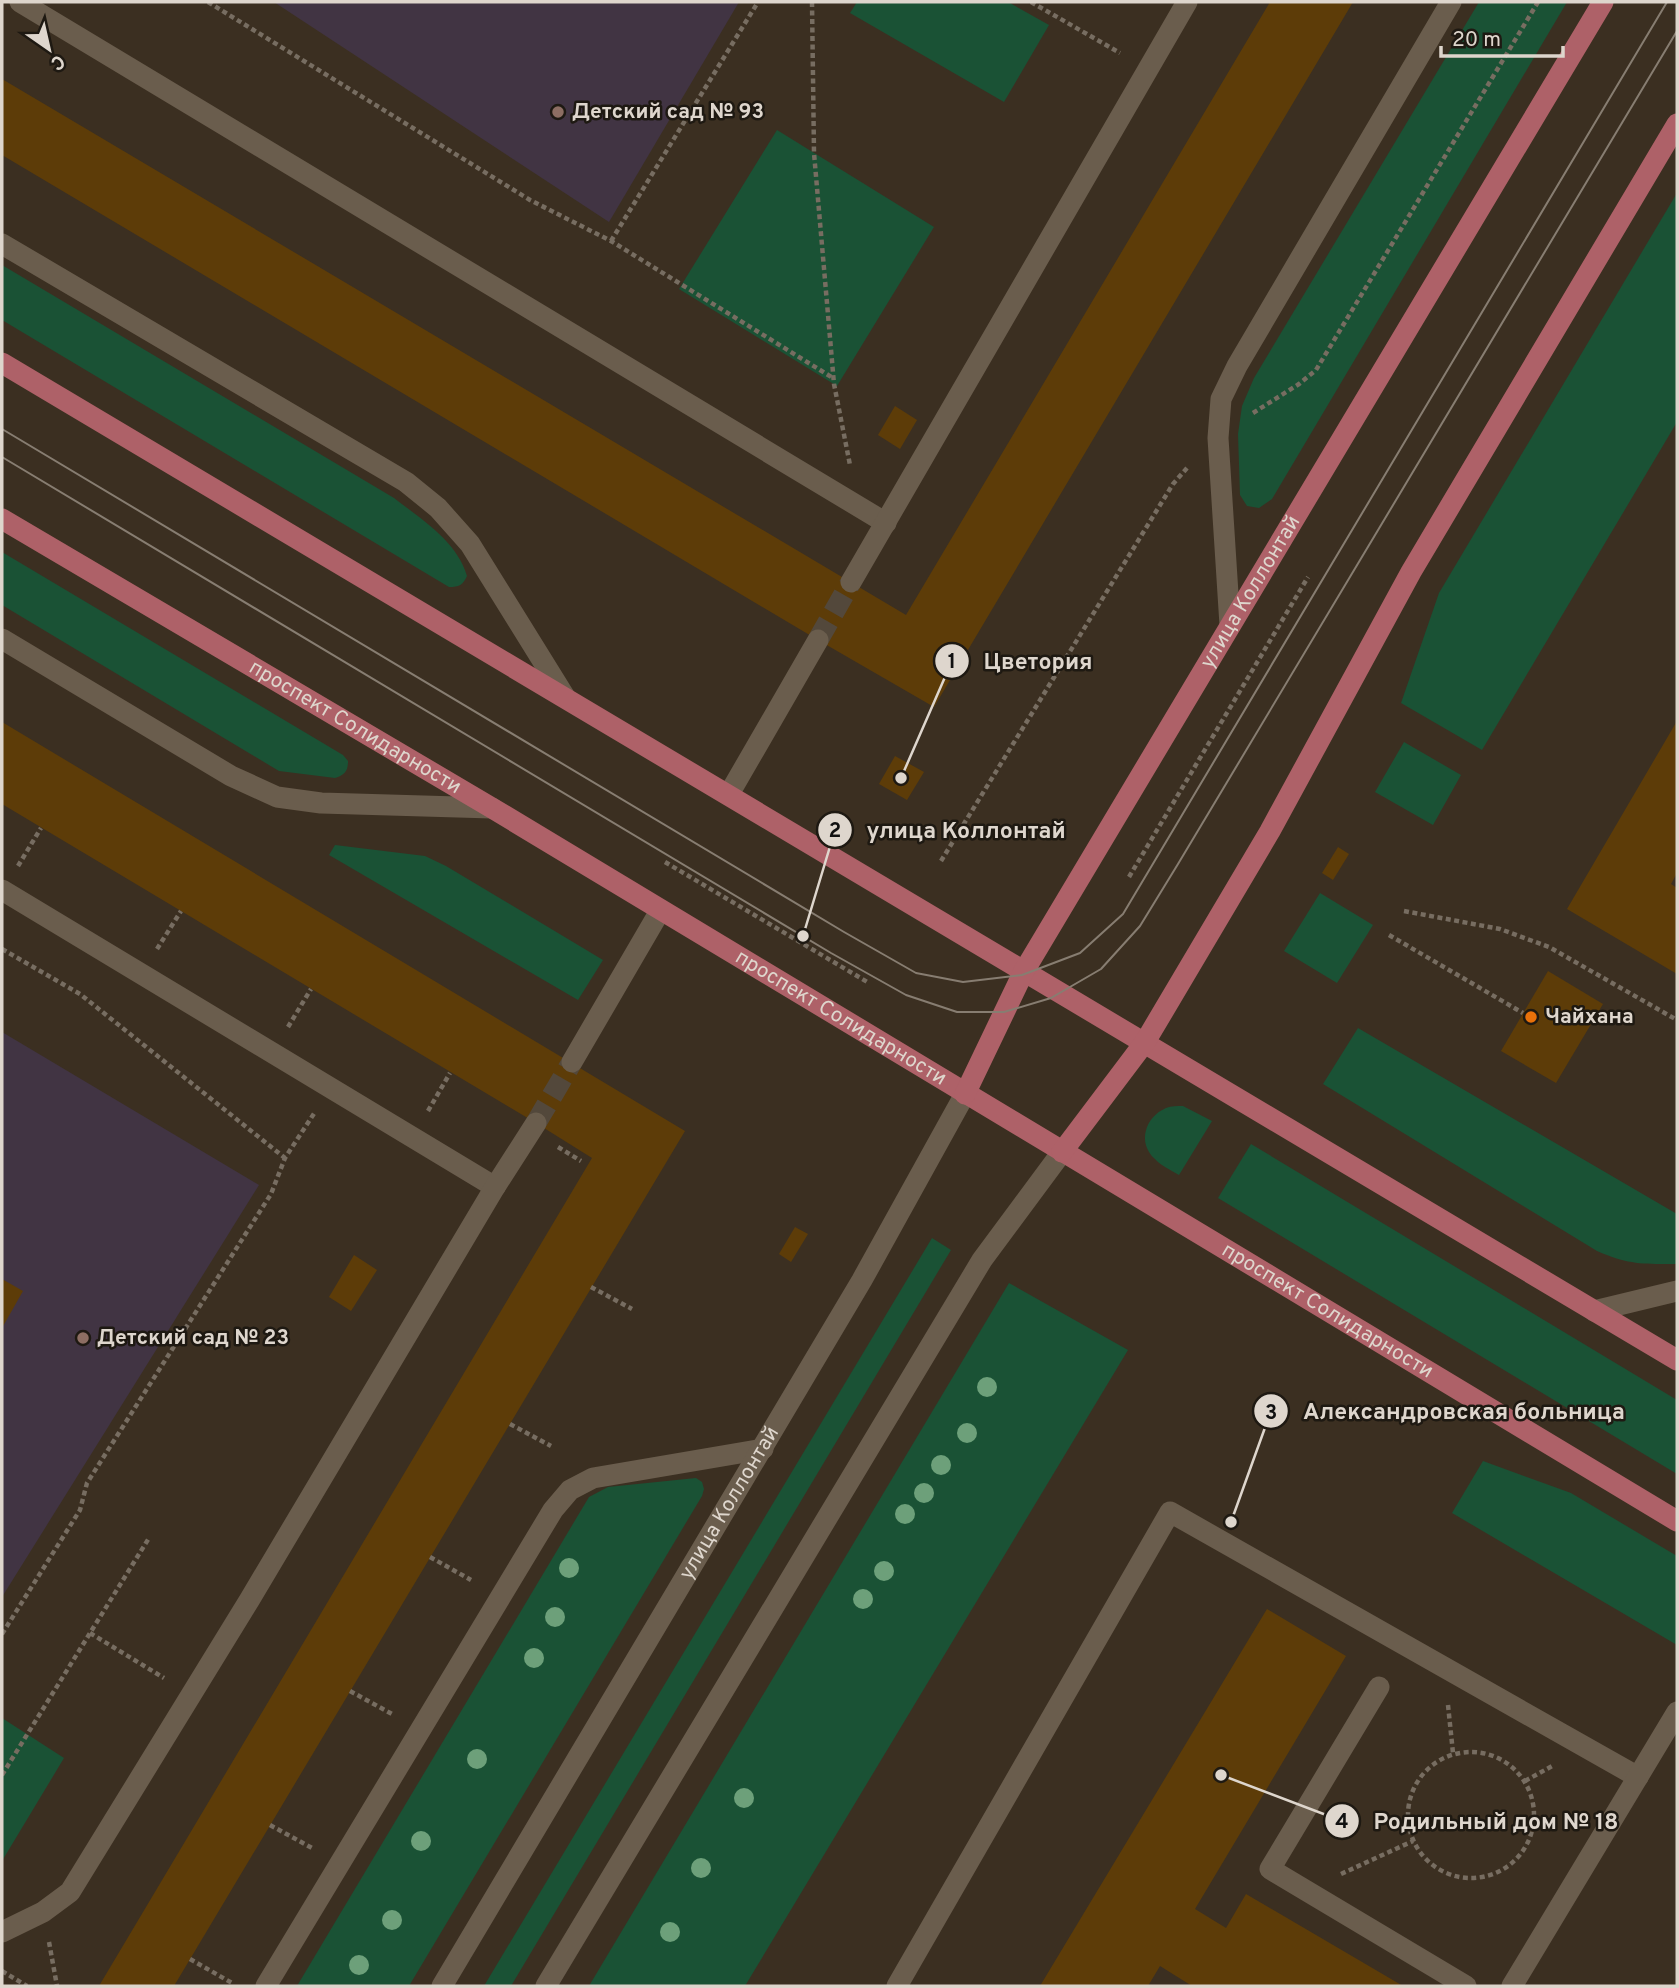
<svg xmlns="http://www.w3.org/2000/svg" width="1679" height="1988" font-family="Overpass,sans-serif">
	<rect width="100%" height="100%" fill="#3b2f21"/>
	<g fill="#413443">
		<path d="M274,2H739L609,222Z"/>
		<path d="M2,1032L259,1185L2,1597Z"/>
	</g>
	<g fill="#1a5235">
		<path d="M857,2H1008L1049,25L1004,102L850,13Z"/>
		<path d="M1479,2H1567L1272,499L1259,508L1247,506L1240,495L1238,434L1242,406L1254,378Z"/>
		<path d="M777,130L934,227L837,386L679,289Z"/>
		<path d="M1677,193V422L1482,750L1401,703L1439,593Z"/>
		<path d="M2,265L394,498C421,519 457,541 467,576C463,585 459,587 449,587L2,320Z"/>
		<path d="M2,552L343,755L348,761C348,772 344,775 335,778L279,771L2,605Z"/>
		<path d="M1404,742L1461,775L1433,825L1375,792Z"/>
		<path d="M335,845L425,856L446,866L603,960L578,1000L329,855Z"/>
		<path d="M1320,893L1373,925L1337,983L1284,951Z"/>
		<path d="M1358,1028L1677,1214V1264C1643,1264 1629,1265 1597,1251L1323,1084Z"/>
		<path d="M1183,1106L1212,1121L1179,1175C1171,1170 1161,1166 1155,1159C1137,1143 1145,1117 1166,1108C1171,1106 1178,1106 1183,1106Z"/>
		<path d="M1251,1144L1677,1400V1474L1218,1198Z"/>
		<path d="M932,1238L951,1250L511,1986H484Z"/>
		<path d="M1009,1283L1128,1350L745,1986H589Z"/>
		<path d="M1483,1461L1571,1493L1677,1556V1645L1452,1513Z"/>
		<path d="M696,1478L702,1482L704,1489L702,1496L409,1986H297L589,1497L608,1487Z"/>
		<path d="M2,1718L64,1758L2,1861Z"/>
	</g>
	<g fill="#5d3c08">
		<path d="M1270,2H1353L934,707L818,640L2,155V79L906,615Z"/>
		<path d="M895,406L917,420L900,449L878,435Z"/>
		<path d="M1677,721V873L1671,884L1677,888V974L1567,909Z"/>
		<path d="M2,722L685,1131L174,1986H99L592,1158L536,1123L2,804Z"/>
		<path d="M895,756L924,772L907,800L879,784Z"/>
		<path d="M1338,847L1349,854L1333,880L1322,873Z"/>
		<path d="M1548,971L1603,1004L1556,1083L1501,1051Z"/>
		<path d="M795,1227L808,1234L791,1262L779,1254Z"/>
		<path d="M354,1255L377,1270L351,1311L329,1297Z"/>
		<path d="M2,1279L23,1291L2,1328Z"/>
		<path d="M1267,1609L1346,1656L1195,1909L1226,1928L1246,1894L1403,1986H1192L1160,1966L1148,1986H1040Z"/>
	</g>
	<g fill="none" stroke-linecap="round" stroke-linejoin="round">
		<g stroke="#53483b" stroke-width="21" stroke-dasharray="21 10" stroke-linecap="butt">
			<path d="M818,640L851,582"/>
			<path d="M536,1123L572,1062"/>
		</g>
		<g stroke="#776d61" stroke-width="4.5" stroke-dasharray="5 3.5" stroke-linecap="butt">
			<path d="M208,2L530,200L611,241L833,378"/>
			<path d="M812,2L814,153L834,384L850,465"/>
			<path d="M1031,2L1120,53"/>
			<path d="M611,241L758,2"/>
			<path d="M1253,413L1299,384L1316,370L1538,2"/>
			<path d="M941,861L1173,484L1187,468"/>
			<path d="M665,862L869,983"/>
			<path d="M18,866L41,828"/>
			<path d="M1129,877L1308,577"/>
			<path d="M1404,911L1500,929L1549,947L1677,1020"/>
			<path d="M1389,935L1523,1013"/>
			<path d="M2,949L80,994L285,1158"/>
			<path d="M157,949L181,911"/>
			<path d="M288,1027L311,989"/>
			<path d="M428,1111L450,1073"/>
			<path d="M558,1147L581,1161"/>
			<path d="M591,1287L632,1309"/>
			<path d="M510,1424L551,1446"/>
			<path d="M430,1557L471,1580"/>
			<path d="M90,1633L164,1678"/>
			<path d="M2,1634L80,1510L87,1483L271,1194L285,1158L315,1112"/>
			<path d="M350,1691L392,1714"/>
			<path d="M1448,1705L1453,1753"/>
			<circle cx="1471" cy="1815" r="63"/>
			<path d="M2,1775L149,1538"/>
			<path d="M1525,1781L1554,1765"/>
			<path d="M270,1825L312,1848"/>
			<path d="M1341,1874L1413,1841"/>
			<path d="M49,1942L57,1986"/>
			<path d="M190,1959L232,1983"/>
			<path d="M2,1971L27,1986"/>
		</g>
		<g stroke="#6a5d4d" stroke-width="21">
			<path d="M20,2L886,523"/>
			<path d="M2,244L406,482L438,508L470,544L565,697"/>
			<path d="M851,582L1187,2"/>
			<path d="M1230,625L1218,438L1221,399L1237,366L1451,2"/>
			<path d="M2,639L231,776L277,797L321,803L492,808"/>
			<path d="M729,794L818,640"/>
			<path d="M2,890L495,1187"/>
			<path d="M572,1062L660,911"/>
			<path d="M1594,1311L1677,1291"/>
			<path d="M1379,1687L1270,1869L1466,1986"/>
			<path d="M2,1932L43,1912L70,1892L250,1599L495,1187L536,1123"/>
			<path d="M266,1986L553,1510L570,1490L593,1478L763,1449"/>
			<path id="s1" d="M442,1986L862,1280L965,1094"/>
			<path d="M546,1986L982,1260L1062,1152"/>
			<path d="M897,1986L1170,1512L1638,1777"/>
			<path d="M1512,1986L1677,1712"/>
		</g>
		<g stroke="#ae6168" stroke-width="21">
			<path d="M2,363L1677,1360"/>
			<path id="s2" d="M2,519L492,808L1677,1521"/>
			<path id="s3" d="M965,1094L1024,971L1603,2"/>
			<path d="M1062,1152L1145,1042L1270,831L1411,572L1677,124"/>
		</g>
		<g stroke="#877d71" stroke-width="2">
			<path d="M2,429L844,932L916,973L963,982L1022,975L1080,953L1123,914L1667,2"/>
			<path d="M2,457L831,953L906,995L957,1012H1004L1051,998L1101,969L1140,926L1178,864L1677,31"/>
		</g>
	</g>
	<g fill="#6da07a">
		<circle cx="987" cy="1387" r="10"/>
		<circle cx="967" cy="1433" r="10"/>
		<circle cx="941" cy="1465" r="10"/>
		<circle cx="924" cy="1493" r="10"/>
		<circle cx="905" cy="1514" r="10"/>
		<circle cx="569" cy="1568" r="10"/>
		<circle cx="884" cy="1571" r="10"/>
		<circle cx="863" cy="1599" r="10"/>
		<circle cx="555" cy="1617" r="10"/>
		<circle cx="534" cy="1658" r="10"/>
		<circle cx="477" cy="1759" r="10"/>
		<circle cx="744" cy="1798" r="10"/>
		<circle cx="421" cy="1841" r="10"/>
		<circle cx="701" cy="1868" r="10"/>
		<circle cx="392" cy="1920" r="10"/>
		<circle cx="670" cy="1932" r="10"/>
		<circle cx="359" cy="1965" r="10"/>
	</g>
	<g fill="#8d6e63" stroke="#1e1912" stroke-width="2.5">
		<circle cx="558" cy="112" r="7"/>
		<circle cx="83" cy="1338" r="7"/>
	</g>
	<circle fill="#e8710a" stroke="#1e1912" stroke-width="2.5" cx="1531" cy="1017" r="7"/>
	<g text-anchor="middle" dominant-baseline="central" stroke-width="5" stroke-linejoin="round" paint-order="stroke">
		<g font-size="21" font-weight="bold" fill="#ded6cd" stroke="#1e1912" text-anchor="start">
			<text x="572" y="112">Детский сад № 93</text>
			<text x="1545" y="1017">Чайхана</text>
			<text x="97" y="1338">Детский сад № 23</text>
		</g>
		<g font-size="21" fill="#ded6cd" stroke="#1e1912">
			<text stroke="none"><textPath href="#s3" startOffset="578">улица Коллонтай</textPath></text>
			<text stroke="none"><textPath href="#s2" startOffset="410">проспект Солидарности</textPath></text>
			<text stroke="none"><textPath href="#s2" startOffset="976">проспект Солидарности</textPath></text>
			<text stroke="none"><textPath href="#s2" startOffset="1544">проспект Солидарности</textPath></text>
			<text stroke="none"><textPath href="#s1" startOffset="562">улица Коллонтай</textPath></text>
		</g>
	</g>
	<path fill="none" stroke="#ded6cd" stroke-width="2.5" d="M901 778L952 661M803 936L835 830M1231 1522L1271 1411M1221 1775L1342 1821"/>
	<g fill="#ded6cd" stroke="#1e1912" stroke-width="2.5">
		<circle cx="901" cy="778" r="7"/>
		<circle cx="803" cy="936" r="7"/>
		<circle cx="1231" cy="1522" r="7"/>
		<circle cx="1221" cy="1775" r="7"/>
		<circle cx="952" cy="661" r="18"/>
		<circle cx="835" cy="830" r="18"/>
		<circle cx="1271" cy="1411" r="18"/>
		<circle cx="1342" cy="1821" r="18"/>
	</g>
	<g font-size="21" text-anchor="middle" font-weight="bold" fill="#111">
		<text x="952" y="668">1</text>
		<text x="835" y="837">2</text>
		<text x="1271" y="1419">3</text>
		<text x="1342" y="1828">4</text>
	</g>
	<g font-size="23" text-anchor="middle" font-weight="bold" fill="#ded6cd" stroke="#1e1912" stroke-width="5" stroke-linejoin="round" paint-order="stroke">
		<text x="1038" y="669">Цветория</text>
		<text x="966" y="838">улица Коллонтай</text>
		<text x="1464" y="1419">Александровская больница</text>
		<text x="1496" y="1829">Родильный дом № 18</text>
	</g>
	<rect width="1679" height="1988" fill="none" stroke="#ded6cd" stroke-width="7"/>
	<g transform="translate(49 49) rotate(146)" stroke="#1e1912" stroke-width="5" paint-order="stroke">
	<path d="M0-5L12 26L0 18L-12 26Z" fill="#ded6cd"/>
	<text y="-10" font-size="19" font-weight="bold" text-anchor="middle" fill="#ded6cd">С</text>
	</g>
	<path d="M1441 46v10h122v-10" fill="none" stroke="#ded6cd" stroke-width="3.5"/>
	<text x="1452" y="46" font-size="21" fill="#ded6cd" stroke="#1e1912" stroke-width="5" paint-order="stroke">20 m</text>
</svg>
